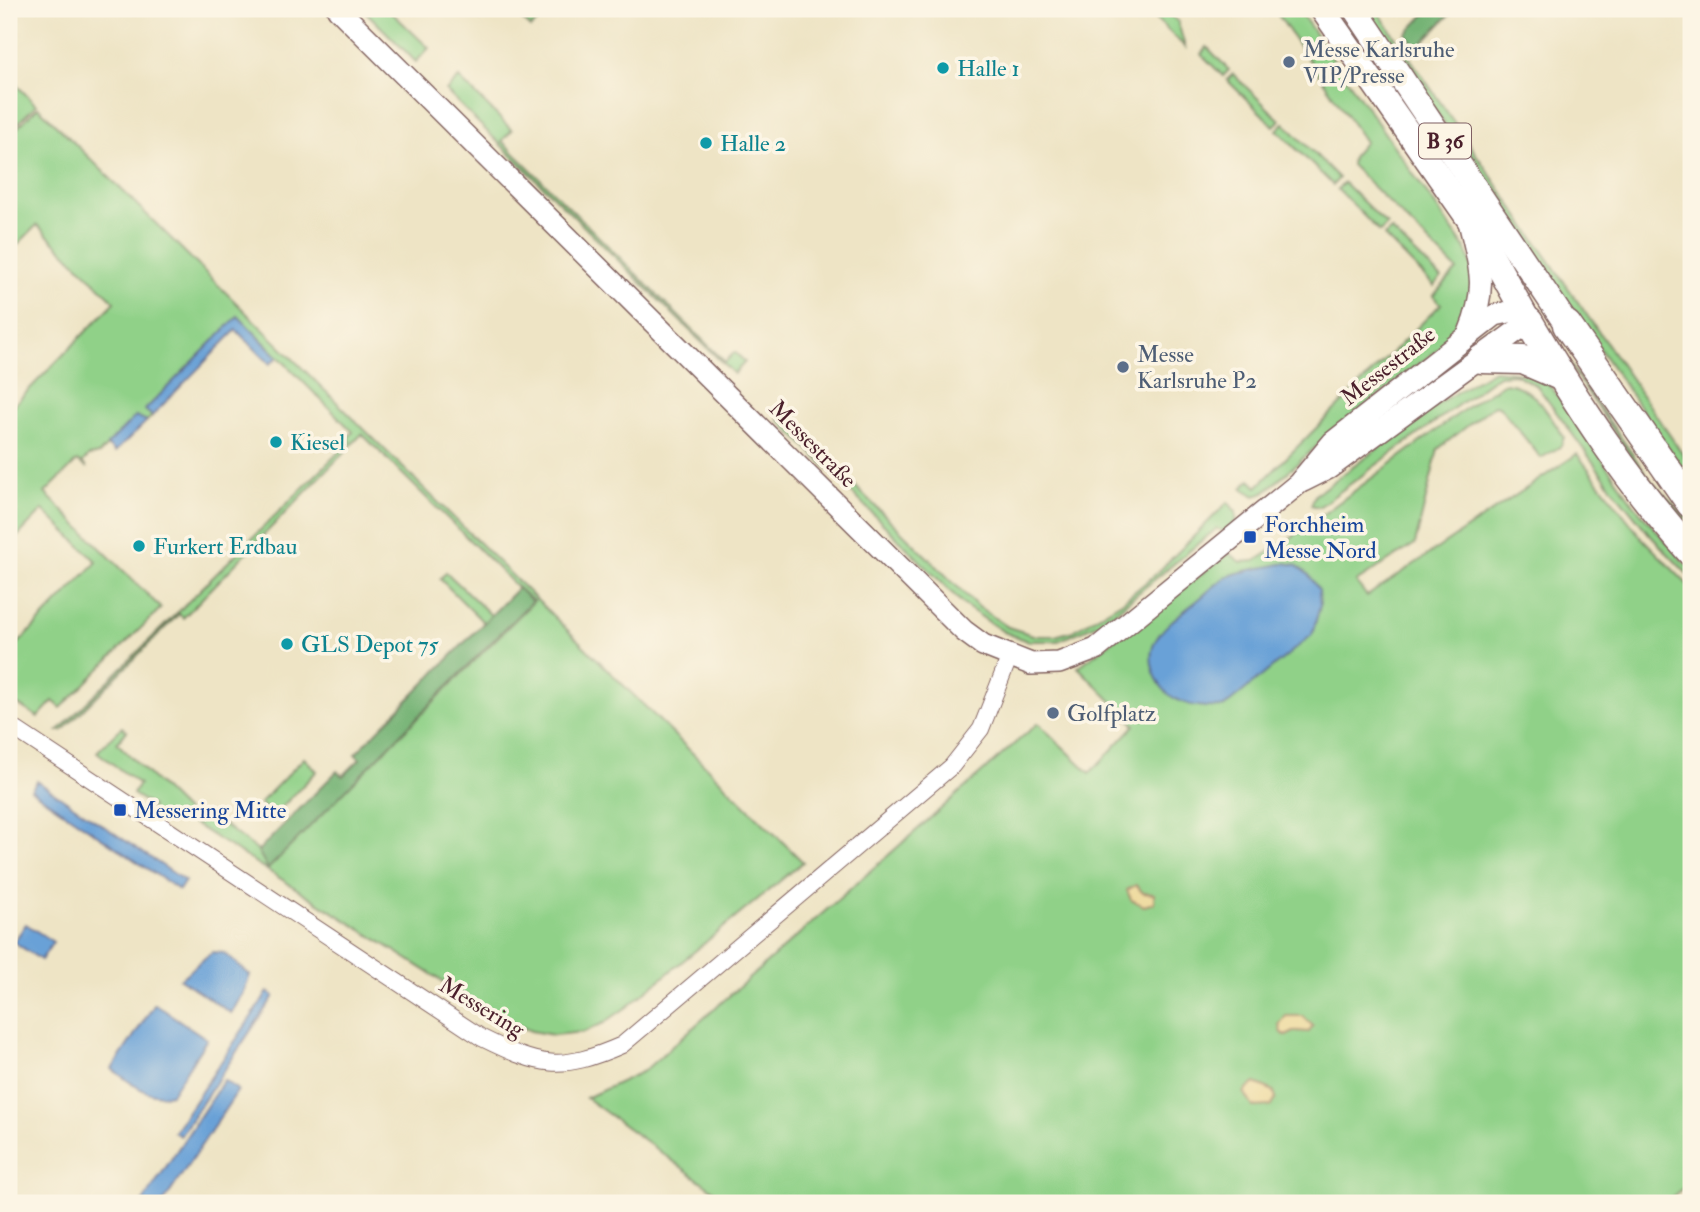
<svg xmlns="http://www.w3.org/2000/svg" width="1700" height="1212" font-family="'IM FELL Double Pica',serif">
	<rect width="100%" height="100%" fill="#fcf5e5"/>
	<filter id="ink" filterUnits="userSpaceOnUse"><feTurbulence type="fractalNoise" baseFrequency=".0143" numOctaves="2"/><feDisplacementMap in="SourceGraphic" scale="14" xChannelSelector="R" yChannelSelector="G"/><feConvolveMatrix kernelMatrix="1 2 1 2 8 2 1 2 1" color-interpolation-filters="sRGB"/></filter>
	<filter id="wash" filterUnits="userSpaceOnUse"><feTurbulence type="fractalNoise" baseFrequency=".00686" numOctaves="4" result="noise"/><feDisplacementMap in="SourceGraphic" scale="28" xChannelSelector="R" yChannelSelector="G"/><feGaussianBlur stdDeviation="1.57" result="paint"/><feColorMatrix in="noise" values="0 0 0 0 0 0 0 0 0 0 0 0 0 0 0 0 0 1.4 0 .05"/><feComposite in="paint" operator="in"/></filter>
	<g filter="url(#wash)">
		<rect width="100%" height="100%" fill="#eee4c5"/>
		<g fill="#90d188" stroke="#6d785a" stroke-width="2">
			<path d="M363,9H388L429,48L416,62Z"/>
			<path d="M512,9H550L531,28Z"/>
			<path d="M1146,9H1164L1178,22L1185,47Z"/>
			<path d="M1274,9H1298L1465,248C1481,277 1471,315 1451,339L1327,437L1264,493L1255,496L1242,488L1250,480L1257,487L1441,304L1433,296L1457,270L1351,165L1352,157L1365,142Z"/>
			<path d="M1365,9H1376L1691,466V481Z"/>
			<path d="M1207,47L1229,70L1223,76L1201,54Z"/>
			<path d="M1233,74L1280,120L1274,126L1227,80Z"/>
			<path d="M9,77L36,105L9,132Z"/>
			<path d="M459,78L512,130L502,141L725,362L735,352L745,362L734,374L446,91Z"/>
			<path d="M38,107L536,599L533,601L518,588L362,434L183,618L179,614L62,731H58L350,441L347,438L353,432L238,316L145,410L152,416L147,421L136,417L99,454L89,456L82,463L87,468L77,461L45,493L161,608L61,708L53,701L38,717L9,699V653L97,562L43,510L9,545V410L115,302L37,225L9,253V136Z"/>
			<path d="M1284,123L1339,178L1333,185L1277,130Z"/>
			<path d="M1344,183L1387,225L1380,232L1337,189Z"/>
			<path d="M1391,230L1441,278L1434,286L1384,236Z"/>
			<path d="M1551,337L1652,482L1691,522V533L1647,482Z"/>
			<path d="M1494,370L1539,375L1552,388L1635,506L1691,570V578L1650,535L1615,492L1537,386L1515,374L1499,375L1319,507L1311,505L1315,495L1445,399Z"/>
			<path d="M1505,383C1535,386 1548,414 1564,437L1561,446L1541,458L1499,406L1494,405L1438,449L1415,544L1356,582L1367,596L1577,454L1641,537L1691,588V1182L1664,1203H731L586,1098L644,1071L1038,723L1090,773L1135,725L1078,667L1229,553L1241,562L1255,561L1295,535L1477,400Z"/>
			<path d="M796,416L806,430L803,435L976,605L1008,627L1036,636H1055L1073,631L1123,601L1156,574L1228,502L1236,512V521L1228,532L1216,529L1103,622L1058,641H1027L1004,632L964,605L778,419Z"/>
			<path d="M446,572L492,616L484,623L440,579Z"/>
			<path d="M536,599L803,862L627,1007L604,1023L584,1032L553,1035L531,1031L499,1017L177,813L170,822L151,810L152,806L133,794L139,784L97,752L122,727L127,731L117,743L198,823L209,813L258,851L268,868Z"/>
			<path d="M304,758L317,771L277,812H269L260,803Z"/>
		</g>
		<g fill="#74b374" stroke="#5f6950" stroke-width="2">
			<path d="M1430,9H1455L1417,48L1406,34Z"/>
			<path d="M518,588L532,601L268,869L258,851L337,771L343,776L360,759L355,754Z"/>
		</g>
		<g fill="#eeda9e" stroke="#9c7c64" stroke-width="2">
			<path d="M1136,885L1143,893L1154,894V903L1144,906L1131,900L1127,890Z"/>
			<path d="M1286,1016H1303L1313,1026L1309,1032L1296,1031L1286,1036L1281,1033L1279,1025Z"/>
			<path d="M1255,1083L1274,1091L1276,1098L1271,1106L1253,1107L1244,1092Z"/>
		</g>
		<g fill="#69a1d7" stroke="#5a6081" stroke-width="2">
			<path d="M238,316L278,357L270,364L236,330L152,416L145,410Z"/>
			<path d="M136,416L147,421L115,452L107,445Z"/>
			<path d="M1285,563L1296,565L1309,575L1319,590L1320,606L1312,635L1224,707C1201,708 1175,706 1161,686C1134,644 1168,624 1198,600C1207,593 1217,582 1227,577C1243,569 1267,568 1285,563Z"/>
			<path d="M37,781L185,881L179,890L31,790Z"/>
			<path d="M26,924L53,942L41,960L14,942Z"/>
			<path d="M212,952L224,953L250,975L243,994L231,1013L180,979Z"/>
			<path d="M268,992L274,996L180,1136L174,1132Z"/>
			<path d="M155,1004L207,1039L171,1094C147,1099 130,1082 112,1069Z"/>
			<path d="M224,1080L238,1090L163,1203H142Z"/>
		</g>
	</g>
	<g filter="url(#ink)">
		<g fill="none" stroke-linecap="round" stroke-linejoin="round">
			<defs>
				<path id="street" d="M9,725L482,1038C541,1067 560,1072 622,1045L952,766L981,729L1009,658"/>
				<g id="secondary">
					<path d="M338,9L964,631L983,645L1031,664L1059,663L1096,649L1298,484L1333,442L1495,315L1523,309"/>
					<path d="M1469,333C1487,290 1481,270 1470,226"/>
					<path d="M1303,481L1329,468L1529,322"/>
				</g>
				<g id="primary">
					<path d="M1322,9L1484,241L1529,322"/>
					<path d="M1355,9L1567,325"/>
				</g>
				<g id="highway">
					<path d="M1529,322C1577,404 1628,482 1691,552"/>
					<path d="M1567,325L1691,504"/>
					<path d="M1482,359L1523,360L1560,376"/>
				</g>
			</defs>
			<use href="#street" stroke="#836461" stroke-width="18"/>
			<use href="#secondary" stroke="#836461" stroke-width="24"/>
			<use href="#primary" stroke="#836461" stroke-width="27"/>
			<use href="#highway" stroke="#836461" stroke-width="31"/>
			<use href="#street" stroke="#fff" stroke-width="16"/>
			<use href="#secondary" stroke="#fff" stroke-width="21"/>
			<use href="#primary" stroke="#fff" stroke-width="24"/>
			<use href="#highway" stroke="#fff" stroke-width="28"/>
		</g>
	</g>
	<g fill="#5c6f8a" stroke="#fcf5e5" stroke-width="2.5">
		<circle cx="1289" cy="62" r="7"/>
		<circle cx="1123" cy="367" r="7"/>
		<circle cx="1053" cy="713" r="7"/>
	</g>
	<g fill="#0f9aa8" stroke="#fcf5e5" stroke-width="2.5">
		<circle cx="943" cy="68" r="7"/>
		<circle cx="706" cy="143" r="7"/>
		<circle cx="276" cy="442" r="7"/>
		<circle cx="139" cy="546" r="7"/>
		<circle cx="287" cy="644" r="7"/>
	</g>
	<g fill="#1a4fb4" stroke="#fcf5e5" stroke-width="2.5">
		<rect x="1243" y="530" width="14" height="14" rx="3.5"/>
		<rect x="113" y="803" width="14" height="14" rx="3.5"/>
	</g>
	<g text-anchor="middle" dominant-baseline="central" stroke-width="7" stroke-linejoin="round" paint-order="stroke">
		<rect fill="#fcf5e5" stroke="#7f5f63" stroke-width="2" x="1419" y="123.5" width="52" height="35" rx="5"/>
		<g font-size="21" font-weight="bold" fill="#4a1f2b">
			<text x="1445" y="141">B 36</text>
		</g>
		<g font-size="23" fill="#4e5e75" stroke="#fcf5e5" text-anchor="start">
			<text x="1303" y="49">Messe Karlsruhe<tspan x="1303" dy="26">VIP/Presse</tspan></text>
			<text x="1137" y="354">Messe<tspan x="1137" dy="26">Karlsruhe P2</tspan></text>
			<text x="1067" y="713">Golfplatz</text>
		</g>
		<g font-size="23" fill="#0d838f" stroke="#fcf5e5" text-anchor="start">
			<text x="957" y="68">Halle 1</text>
			<text x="720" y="143">Halle 2</text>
			<text x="290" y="442">Kiesel</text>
			<text x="153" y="546">Furkert Erdbau</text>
			<text x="301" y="644">GLS Depot 75</text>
		</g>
		<g font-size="23" fill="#4a1f2b" stroke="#fcf5e5">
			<text transform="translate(1388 366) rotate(-38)">Messestraße</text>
			<text transform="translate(813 444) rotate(45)">Messestraße</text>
			<text transform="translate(482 1007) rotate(31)">Messering</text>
		</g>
		<g font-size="23" fill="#164399" stroke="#fcf5e5" text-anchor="start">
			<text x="1264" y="524">Forchheim<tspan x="1264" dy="26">Messe Nord</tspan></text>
			<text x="134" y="810">Messering Mitte</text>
		</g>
	</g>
	<rect width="1700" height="1212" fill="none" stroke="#fcf5e5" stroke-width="35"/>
</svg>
